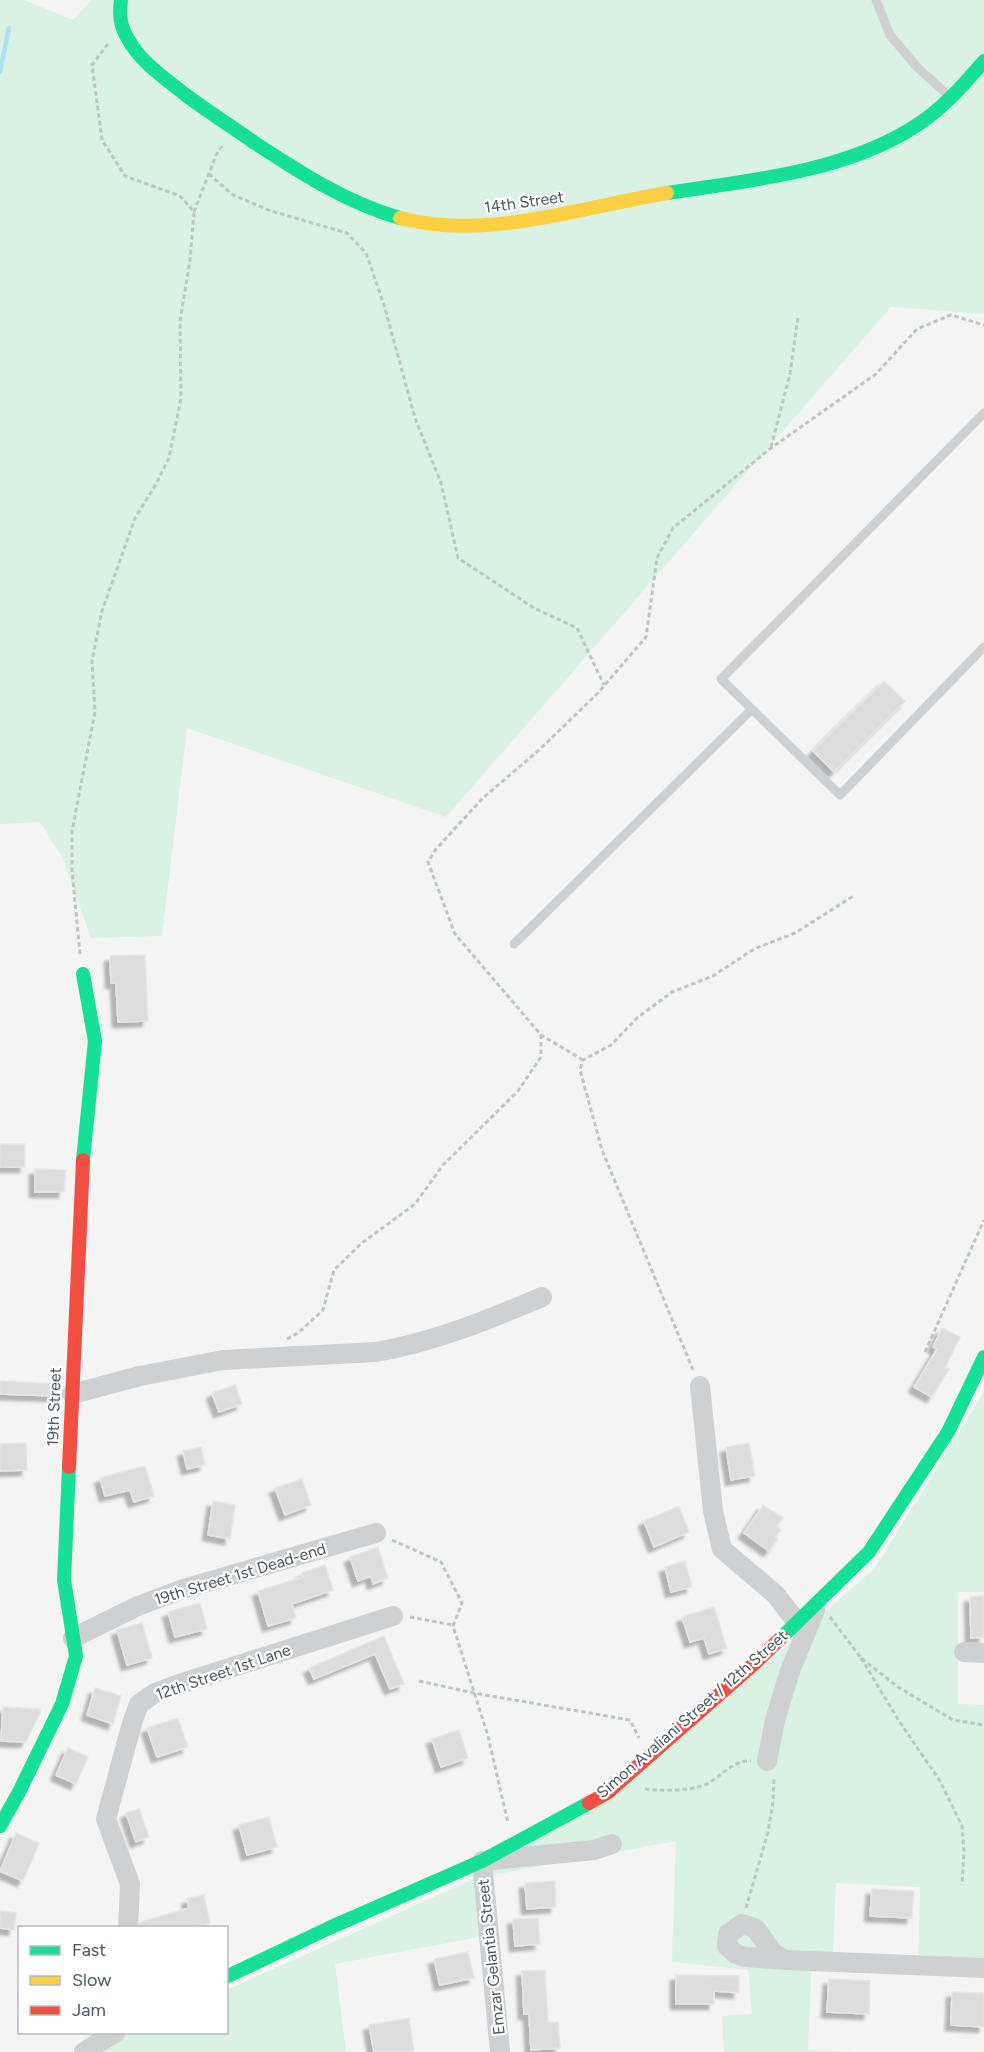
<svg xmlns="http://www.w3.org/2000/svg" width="984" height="2052" font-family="Figtree,sans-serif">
	<defs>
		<filter id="shadow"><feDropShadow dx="-5.5" dy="5.5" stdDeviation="1.5" flood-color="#0004"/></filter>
	</defs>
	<rect width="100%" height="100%" fill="#f4f4f4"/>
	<g fill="#d9f2e3">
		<path d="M0,0H24L73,20L92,0H984V314L891,307L446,817L187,728L162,936L91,938L63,859L40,822L0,824Z"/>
		<path d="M984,1392V1592H958V1704L984,1705V1967L918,1964L920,1887L836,1883L833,1953H812L808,2050L852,2052H724L722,2016L752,2014L748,1970L672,1962L676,1841L492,1875V2052L479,1937L335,1964L346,2052H100L119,2039L133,2033L226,2032L227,1990L485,1874L741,1686L875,1568Z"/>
	</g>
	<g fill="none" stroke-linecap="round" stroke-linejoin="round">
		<path stroke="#aee2f0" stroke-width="4.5" d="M0,72L9,28"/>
	</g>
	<g fill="#ddddde" stroke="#e5e6e7" stroke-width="1.5" filter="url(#shadow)">
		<path d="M884,681L905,701L834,772L813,751Z"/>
		<path d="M145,955L148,1021L118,1022L116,983H111L110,956Z"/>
		<rect x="0" y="1144" width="25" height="23"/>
		<path d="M35,1169L66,1170L64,1192H35Z"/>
		<path d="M942,1328L960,1337L945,1368L949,1369L932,1397L914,1387L937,1349L933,1347Z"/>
		<path d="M0,1381L56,1384V1396L0,1394Z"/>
		<path d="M235,1385L242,1404L219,1412L212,1393Z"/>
		<path d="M26,1443L27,1470L0,1471V1444Z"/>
		<path d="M749,1443L755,1476L731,1480L726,1447Z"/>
		<path d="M201,1447L205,1465L187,1469L183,1451Z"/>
		<path d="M145,1466L154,1496L134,1502L130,1490L105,1496L100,1478Z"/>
		<path d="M302,1479L311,1505L285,1515L275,1488Z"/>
		<path d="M213,1501L235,1505L230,1539L208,1535Z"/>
		<path d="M763,1505L783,1518L777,1526L781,1530L775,1537L777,1540L769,1551L744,1533Z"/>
		<path d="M679,1506L689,1532L654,1547L644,1521Z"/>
		<path d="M378,1547L388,1578L373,1584L371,1576L358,1581L350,1557Z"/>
		<path d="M685,1561L692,1587L671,1592L665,1567Z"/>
		<path d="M325,1565L333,1590L292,1604L296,1618L268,1626L258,1591L303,1577L302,1573Z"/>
		<path d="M984,1596V1637L971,1638L970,1597Z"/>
		<path d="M200,1603L207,1629L175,1637L168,1612Z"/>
		<path d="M714,1607L727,1648L709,1654L704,1638L690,1642L682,1617Z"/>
		<path d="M142,1623L152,1658L127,1665L117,1630Z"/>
		<path d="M384,1636L404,1684L390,1689L375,1654L314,1679L309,1668Z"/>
		<path d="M95,1688L121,1696L113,1724L87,1715Z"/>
		<path d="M3,1707L40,1709V1713L26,1742L1,1741Z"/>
		<path d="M178,1718L188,1747L157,1757L147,1728Z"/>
		<path d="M459,1730L468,1758L441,1767L432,1739Z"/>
		<path d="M68,1748L88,1757L76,1784L56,1775Z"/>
		<path d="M139,1809L149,1837L136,1842L126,1813Z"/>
		<path d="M269,1817L277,1847L247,1855L239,1825Z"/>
		<path d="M16,1833L39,1843L23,1881L0,1871Z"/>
		<path d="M555,1881L556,1907L527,1909L525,1883Z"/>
		<path d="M872,1889L914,1891L912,1918L870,1916Z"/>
		<path d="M204,1895L210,1923L189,1928H140V1922L189,1908L187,1899Z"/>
		<path d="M0,1911L16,1913L14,1930L0,1928Z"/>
		<path d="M538,1918L540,1944L515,1946L513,1919Z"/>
		<path d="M468,1952L474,1978L440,1985L434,1959Z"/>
		<path d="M545,1970L548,2022H558L560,2048L531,2050L529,2014H524L522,1971Z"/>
		<path d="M676,1975L739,1976V1993L714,1991V2004H676Z"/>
		<path d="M829,1979L870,1981L869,2014L827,2012Z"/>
		<path d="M952,1992L984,1993V2027L951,2025Z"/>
		<path d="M409,2018L414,2052H374L369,2025Z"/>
	</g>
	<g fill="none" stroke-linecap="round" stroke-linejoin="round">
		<g stroke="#bcc7c4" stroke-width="3" stroke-dasharray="4.5 3" stroke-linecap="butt">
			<path d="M209,174L233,195L271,211L347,233L366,253L384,305L415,418L441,483L458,558L534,608L577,628L604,685"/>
			<path d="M194,212L216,155L223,145"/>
			<path d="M771,447L790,374L798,317"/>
			<path d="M80,954L72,870V831L95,712L92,661L102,611L135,518L155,486L169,458L181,398L180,321L190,260L194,212L180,196L125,176L102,140L92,65L108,44"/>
			<path d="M583,1060L541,1035L455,934L428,862L436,849L483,798L539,750L597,694L646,637L657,558L673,528L771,448L876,374L917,329L951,315L984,325"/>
			<path d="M287,1339L298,1333L323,1310L334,1270L362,1243L415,1204L443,1165L518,1091L541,1057V1035"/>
			<path d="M925,1352L984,1220"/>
			<path d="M693,1370L602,1150L580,1070L583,1060L611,1045L637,1018L672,992L713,976L754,949L795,933L855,895"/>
			<path d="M392,1540L441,1562L462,1603L453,1626L488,1736L508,1823"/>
			<path d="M410,1617L453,1625"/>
			<path d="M830,1617L861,1658L898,1687L953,1720L984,1725"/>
			<path d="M861,1658L899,1721L940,1781L962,1826L964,1851L962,1885"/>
			<path d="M419,1681L474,1693L630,1720L639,1738"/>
			<path d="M645,1789C663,1791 684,1791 702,1786C720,1780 730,1760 751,1761"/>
			<path d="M746,1908L768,1832L773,1802L774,1777"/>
		</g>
		<g stroke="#ced0d2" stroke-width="9">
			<path d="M876,0L890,35L917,67L950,97"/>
			<path d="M984,413L721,679L840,795L984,647"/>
			<path d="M514,944L751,710"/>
		</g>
		<g stroke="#ced0d2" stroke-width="20">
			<path d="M700,1386L713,1511L722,1549L775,1594L797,1622"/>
			<path d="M72,1394L140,1376L223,1360L376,1352C434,1342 488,1320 542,1297"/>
			<path d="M73,1638L138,1606L183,1589L376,1533"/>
			<path d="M964,1652L984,1653"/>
			<path d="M767,1761L775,1720L790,1671L815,1610"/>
			<path d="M128,1928L130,1884L106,1819L132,1723L139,1704L155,1693L176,1685L393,1616"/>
			<path d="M786,1960L774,1954L755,1928L742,1924L728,1934L727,1946L736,1954L745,1957L786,1960L984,1968"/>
			<path d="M84,2052L116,2032"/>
			<path d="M500,2052L482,1861L594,1850L612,1844"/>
		</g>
		<g stroke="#16e098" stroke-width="14">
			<path d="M121,0C119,15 120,26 128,39C141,63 166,79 187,96C209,112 232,127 255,143C301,173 347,203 400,218"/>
			<path d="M667,193C747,181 844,172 914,127C942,110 963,85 984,61"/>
			<path d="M83,1160L95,1041L83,974"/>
			<path d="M782,1637L869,1552L948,1432L984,1357"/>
			<path d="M0,1826L19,1792L62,1704L76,1656L64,1580L69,1467"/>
			<path d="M226,1977L329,1928L482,1861L589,1803"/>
		</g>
		<path stroke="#ffcf43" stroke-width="14" d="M400,218C487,241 581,207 667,193"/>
		<g stroke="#f24e42" stroke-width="14">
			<path d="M69,1467L83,1160"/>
			<path d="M589,1803L607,1793L754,1664L782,1637"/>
		</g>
	</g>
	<g text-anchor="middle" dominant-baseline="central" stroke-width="4.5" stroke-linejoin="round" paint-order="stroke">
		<g font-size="16" fill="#4a5661" stroke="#fff">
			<text transform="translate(524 202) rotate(-8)">14th Street</text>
			<text transform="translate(54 1407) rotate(-88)">19th Street</text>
			<text transform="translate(240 1574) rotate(-17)">19th Street 1st Dead-end</text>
			<text transform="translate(223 1672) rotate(-19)">12th Street 1st Lane</text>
			<text transform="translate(692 1714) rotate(-41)">Simon Avaliani Street / 12th Street</text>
			<text transform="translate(491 1957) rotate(-96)">Emzar Gelantia Street</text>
		</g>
	</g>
	<rect x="18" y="1926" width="210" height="108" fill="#ffffff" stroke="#b7bbc0" stroke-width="1.5"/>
	<rect x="30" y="1946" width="30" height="9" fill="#16e098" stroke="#b7bbc0" stroke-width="1.5"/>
	<text x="72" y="1956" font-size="18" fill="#4a5661">Fast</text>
	<rect x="30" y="1976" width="30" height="9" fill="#ffcf43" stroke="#b7bbc0" stroke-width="1.5"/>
	<text x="72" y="1986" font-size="18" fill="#4a5661">Slow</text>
	<rect x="30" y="2006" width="30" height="9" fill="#f24e42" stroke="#b7bbc0" stroke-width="1.5"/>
	<text x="72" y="2016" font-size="18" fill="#4a5661">Jam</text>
</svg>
